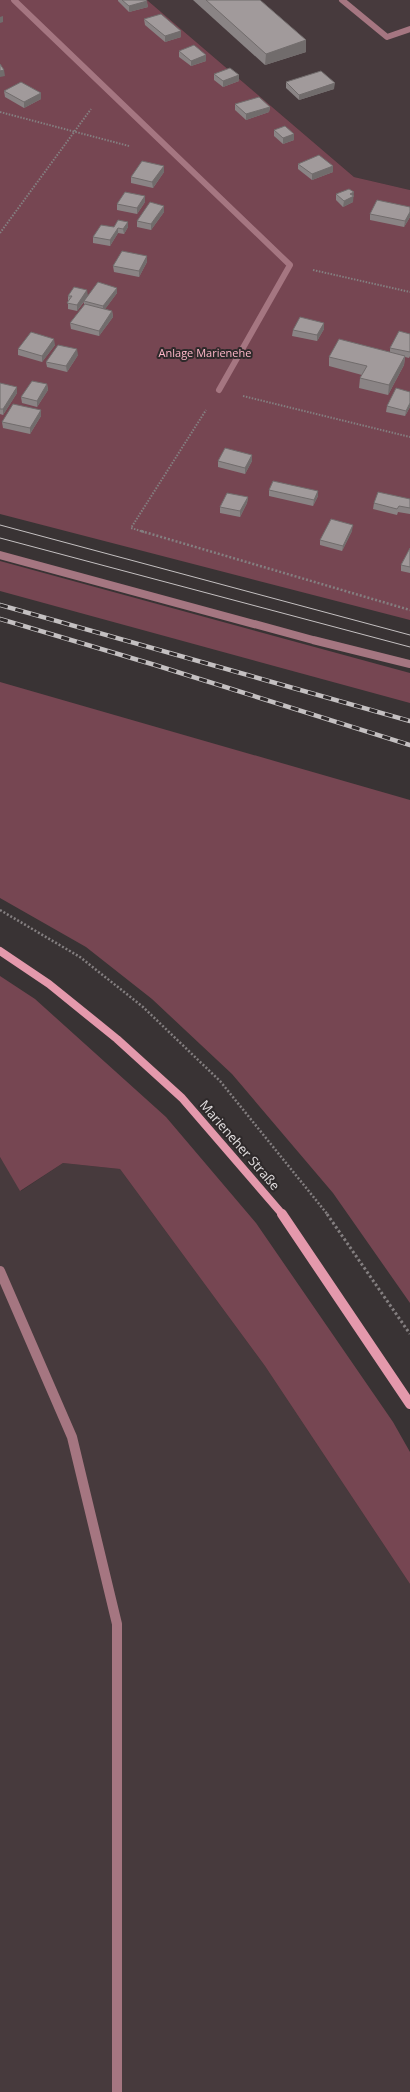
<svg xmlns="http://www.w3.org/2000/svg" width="410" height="2092" font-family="'Open Sans',sans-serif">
	<rect width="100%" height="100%" fill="#393334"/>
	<g fill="#473a3d">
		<path d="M147,0H410V190L354,177Z"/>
		<path d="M0,1157L21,1191L63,1163L120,1169L265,1366L410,1584V2092H0Z"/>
	</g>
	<g fill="#764652">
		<path d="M0,0H147L354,177L410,190V620L0,514Z"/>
		<path d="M0,561L410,673V703L0,591Z"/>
		<path d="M0,682L410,800V1303L333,1193L232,1074L152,999L86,947L0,898Z"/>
		<path d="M0,976L35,999L166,1117L256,1223L393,1422L410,1452V1584L265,1366L120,1169L63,1163L20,1191L0,1157Z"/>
	</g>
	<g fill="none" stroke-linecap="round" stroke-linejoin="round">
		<g stroke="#847f80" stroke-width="2" stroke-dasharray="1.5 1.5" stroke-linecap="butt">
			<path d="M0,112L129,146"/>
			<path d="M0,233L91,109"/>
			<path d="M313,270L410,292"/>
			<path d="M243,396L410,437"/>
			<path d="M144,532L131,528L206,410"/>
		</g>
		<g stroke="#847f80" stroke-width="2.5" stroke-dasharray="2 2" stroke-linecap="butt">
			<path d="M141,531L410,610"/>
			<path d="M0,910L80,957L143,1007L220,1081L328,1215"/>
		</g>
		<path stroke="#847f80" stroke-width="3" stroke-dasharray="2.5 2.5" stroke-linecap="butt" d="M327,1214L410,1334"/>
		<g stroke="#a57681" stroke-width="6">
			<path d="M14,0L290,265L219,390"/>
			<path d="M342,0L387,37L410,29"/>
		</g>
		<path stroke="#a57681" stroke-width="8" d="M0,555L313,640L410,664"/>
		<path stroke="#a57681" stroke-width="10" d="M0,1271L72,1437L117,1624V2092"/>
		<path stroke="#e499ac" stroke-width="8" d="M0,951L49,984L117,1039L182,1098L283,1215"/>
		<path stroke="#e499ac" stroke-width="10" d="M282,1214L410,1404"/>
		<g stroke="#c4c0c1" stroke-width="1">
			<path d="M0,525L410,635"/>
			<path d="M0,538L410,647"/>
		</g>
		<defs>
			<g id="rail">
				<path d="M0,605L410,721"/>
				<path d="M0,619L155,665L410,745"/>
			</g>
		</defs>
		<use href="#rail" stroke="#c4c0c1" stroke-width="4.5"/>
		<use href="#rail" stroke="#2e292a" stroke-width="3" stroke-dasharray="8" stroke-linecap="butt"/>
	</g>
	<g fill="#8a8485">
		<path d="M118,0H146L148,7L129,12L118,1Z"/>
		<path d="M193,0H260L306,40V52L265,65Z"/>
		<path d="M144,19L181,37L165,42L145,25Z"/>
		<path d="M179,51L206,61L191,66L179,57Z"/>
		<path d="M214,74L239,75V81L223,87L214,80Z"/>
		<path d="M286,82L334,89L299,100L286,88Z"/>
		<path d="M4,91L41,93V99L24,108L5,97Z"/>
		<path d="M235,104L270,107L269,112L246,120L235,110Z"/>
		<path d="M274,130L294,140L283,144L274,136Z"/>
		<path d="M298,164L333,166V172L312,180L298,169Z"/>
		<path d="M164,172L153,188L131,183V177Z"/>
		<path d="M336,194L353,196V202L343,207L336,200Z"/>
		<path d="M145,202L137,214L117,210V204Z"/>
		<path d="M164,206V212L151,230L137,227V221Z"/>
		<path d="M410,207V217L404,227L370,220V214Z"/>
		<path d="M114,227H128L124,234L118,233L110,246L93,243V237Z"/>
		<path d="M147,262L139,277L114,272L113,266Z"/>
		<path d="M117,288V293L105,309L112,311L113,317L99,336L71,329L70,323L84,305V302L77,311L68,309V296H88Z"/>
		<path d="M324,329L317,341L292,336L293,330Z"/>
		<path d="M410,334V356L409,358L405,357L404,365L388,395L359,388L360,378L362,375L329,366V357L390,352V348Z"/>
		<path d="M55,345L42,362L18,355V349Z"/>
		<path d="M78,355L67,372L47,367L46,362Z"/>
		<path d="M0,383L17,393L3,415L0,414Z"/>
		<path d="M47,384L48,390L37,407L22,403L21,397Z"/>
		<path d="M410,392V407L405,416L386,412L387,406Z"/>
		<path d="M41,410V416L30,434L3,428L2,422Z"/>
		<path d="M252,455V461L245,474L218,467V461Z"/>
		<path d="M269,490L318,496L313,506L269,496Z"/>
		<path d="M248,497L247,503L240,517L220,513V507Z"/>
		<path d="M410,499V514L398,512L397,515L373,509L374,503Z"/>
		<path d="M352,531L342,551L320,545V540Z"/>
		<path d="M410,548V573L401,571V565Z"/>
	</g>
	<g fill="#716c6c">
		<path d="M147,1L148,7L129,12V6Z"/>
		<path d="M3,16V22L0,23V17Z"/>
		<path d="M181,31V37L165,42V36Z"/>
		<path d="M306,40V52L265,65L266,54Z"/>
		<path d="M206,55V61L191,66V61Z"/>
		<path d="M4,70L5,76L0,77V71Z"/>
		<path d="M239,75V81L223,87V81Z"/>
		<path d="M335,83L334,89L299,100V95Z"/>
		<path d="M41,93V99L24,108V102Z"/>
		<path d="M270,107L269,112L246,120V114Z"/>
		<path d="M294,134V140L283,144V138Z"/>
		<path d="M164,166V172L153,188L152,182Z"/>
		<path d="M333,166V172L312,180V174Z"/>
		<path d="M354,192L353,202L343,207L344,201L350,194Z"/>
		<path d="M145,196V202L137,214V208Z"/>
		<path d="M164,206V212L151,230V224Z"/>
		<path d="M410,212V217L404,227L405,221Z"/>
		<path d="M128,222V227L124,234L123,229Z"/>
		<path d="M118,228V233L110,246V240Z"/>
		<path d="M147,256V262L139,277V271Z"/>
		<path d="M117,288V293L103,312V306Z"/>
		<path d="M87,290L88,296L77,311V305Z"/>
		<path d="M112,311L113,317L99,336V331Z"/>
		<path d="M324,323V329L317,341V335Z"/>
		<path d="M54,339L55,345L42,362V356Z"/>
		<path d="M77,349L78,355L67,372L66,366Z"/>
		<path d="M405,356L404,365L388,395L389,385Z"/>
		<path d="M47,384L48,390L37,407V401Z"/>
		<path d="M17,387V393L3,415V409Z"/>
		<path d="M410,403V407L405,416L406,411Z"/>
		<path d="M41,410V416L30,434V428Z"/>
		<path d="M252,455V461L245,474V468Z"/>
		<path d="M318,491V496L313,506L314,500Z"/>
		<path d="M248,497L247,503L240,517V511Z"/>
		<path d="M353,525L352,531L342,551L343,546Z"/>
	</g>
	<g fill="#a19a9b" stroke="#716c6c">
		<path d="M122,0H146L147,1L129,6Z"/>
		<path d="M206,0H260L306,40L266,54Z"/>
		<path d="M161,14L181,31L165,36L144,19Z"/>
		<path d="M194,45L206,55L191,61L179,51Z"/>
		<path d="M0,64L4,70L0,71Z"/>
		<path d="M230,68L239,75L223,81L214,74Z"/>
		<path d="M321,71L335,83L299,95L286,82Z"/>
		<path d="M21,82L41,93L24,102L4,91Z"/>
		<path d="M259,97L270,107L246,114L235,104Z"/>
		<path d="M285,126L294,134L283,138L274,130Z"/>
		<path d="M319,155L333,166L312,174L298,164Z"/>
		<path d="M142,161L164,166L152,182L131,177Z"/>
		<path d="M349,189L354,192L350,194L354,196L344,201L336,194Z"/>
		<path d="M125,192L145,196L137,208L117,204Z"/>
		<path d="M377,200L410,207V212L405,221L370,214Z"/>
		<path d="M150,202L164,206L151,224L137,221Z"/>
		<path d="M118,220L128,222L123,229L118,228L110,240L93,237L101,225L114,227Z"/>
		<path d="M122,251L147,256L139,271L113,266Z"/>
		<path d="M98,282L117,288L103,306L84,301Z"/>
		<path d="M74,287L87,290L77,305L67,303L72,296H68Z"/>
		<path d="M85,304L112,311L99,331L70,323Z"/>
		<path d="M300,317L324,323L317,335L293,330Z"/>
		<path d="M399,331L410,334V352L390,348Z"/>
		<path d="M31,332L54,339L42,356L18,349Z"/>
		<path d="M339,339L405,356L389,385L360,378L367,366L329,357Z"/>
		<path d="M58,345L77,349L66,366L46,362Z"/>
		<path d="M32,381L47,384L37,401L21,397Z"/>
		<path d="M0,383L17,387L3,409H0Z"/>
		<path d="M396,388L410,392V403L406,411L387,406Z"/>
		<path d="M13,404L41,410L30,428L2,422Z"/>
		<path d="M225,448L252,455L245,468L218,461Z"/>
		<path d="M273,481L318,491L314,500L269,490Z"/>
		<path d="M378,492L410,499V508L399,506L397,509L374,503Z"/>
		<path d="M227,493L248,497L240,511L220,507Z"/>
		<path d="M331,519L353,525L343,546L320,540Z"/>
		<path d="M410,548V567L401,565Z"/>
	</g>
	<g text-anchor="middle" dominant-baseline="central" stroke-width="4" stroke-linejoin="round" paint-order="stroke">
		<g font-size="11" fill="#feb7c8" stroke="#2e292a">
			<text x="205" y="352">Anlage Marienehe</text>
		</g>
		<g font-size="13" fill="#e1ddde" stroke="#2e292a">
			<text transform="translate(240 1145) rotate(49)">Marieneher Straße</text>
		</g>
	</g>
</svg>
